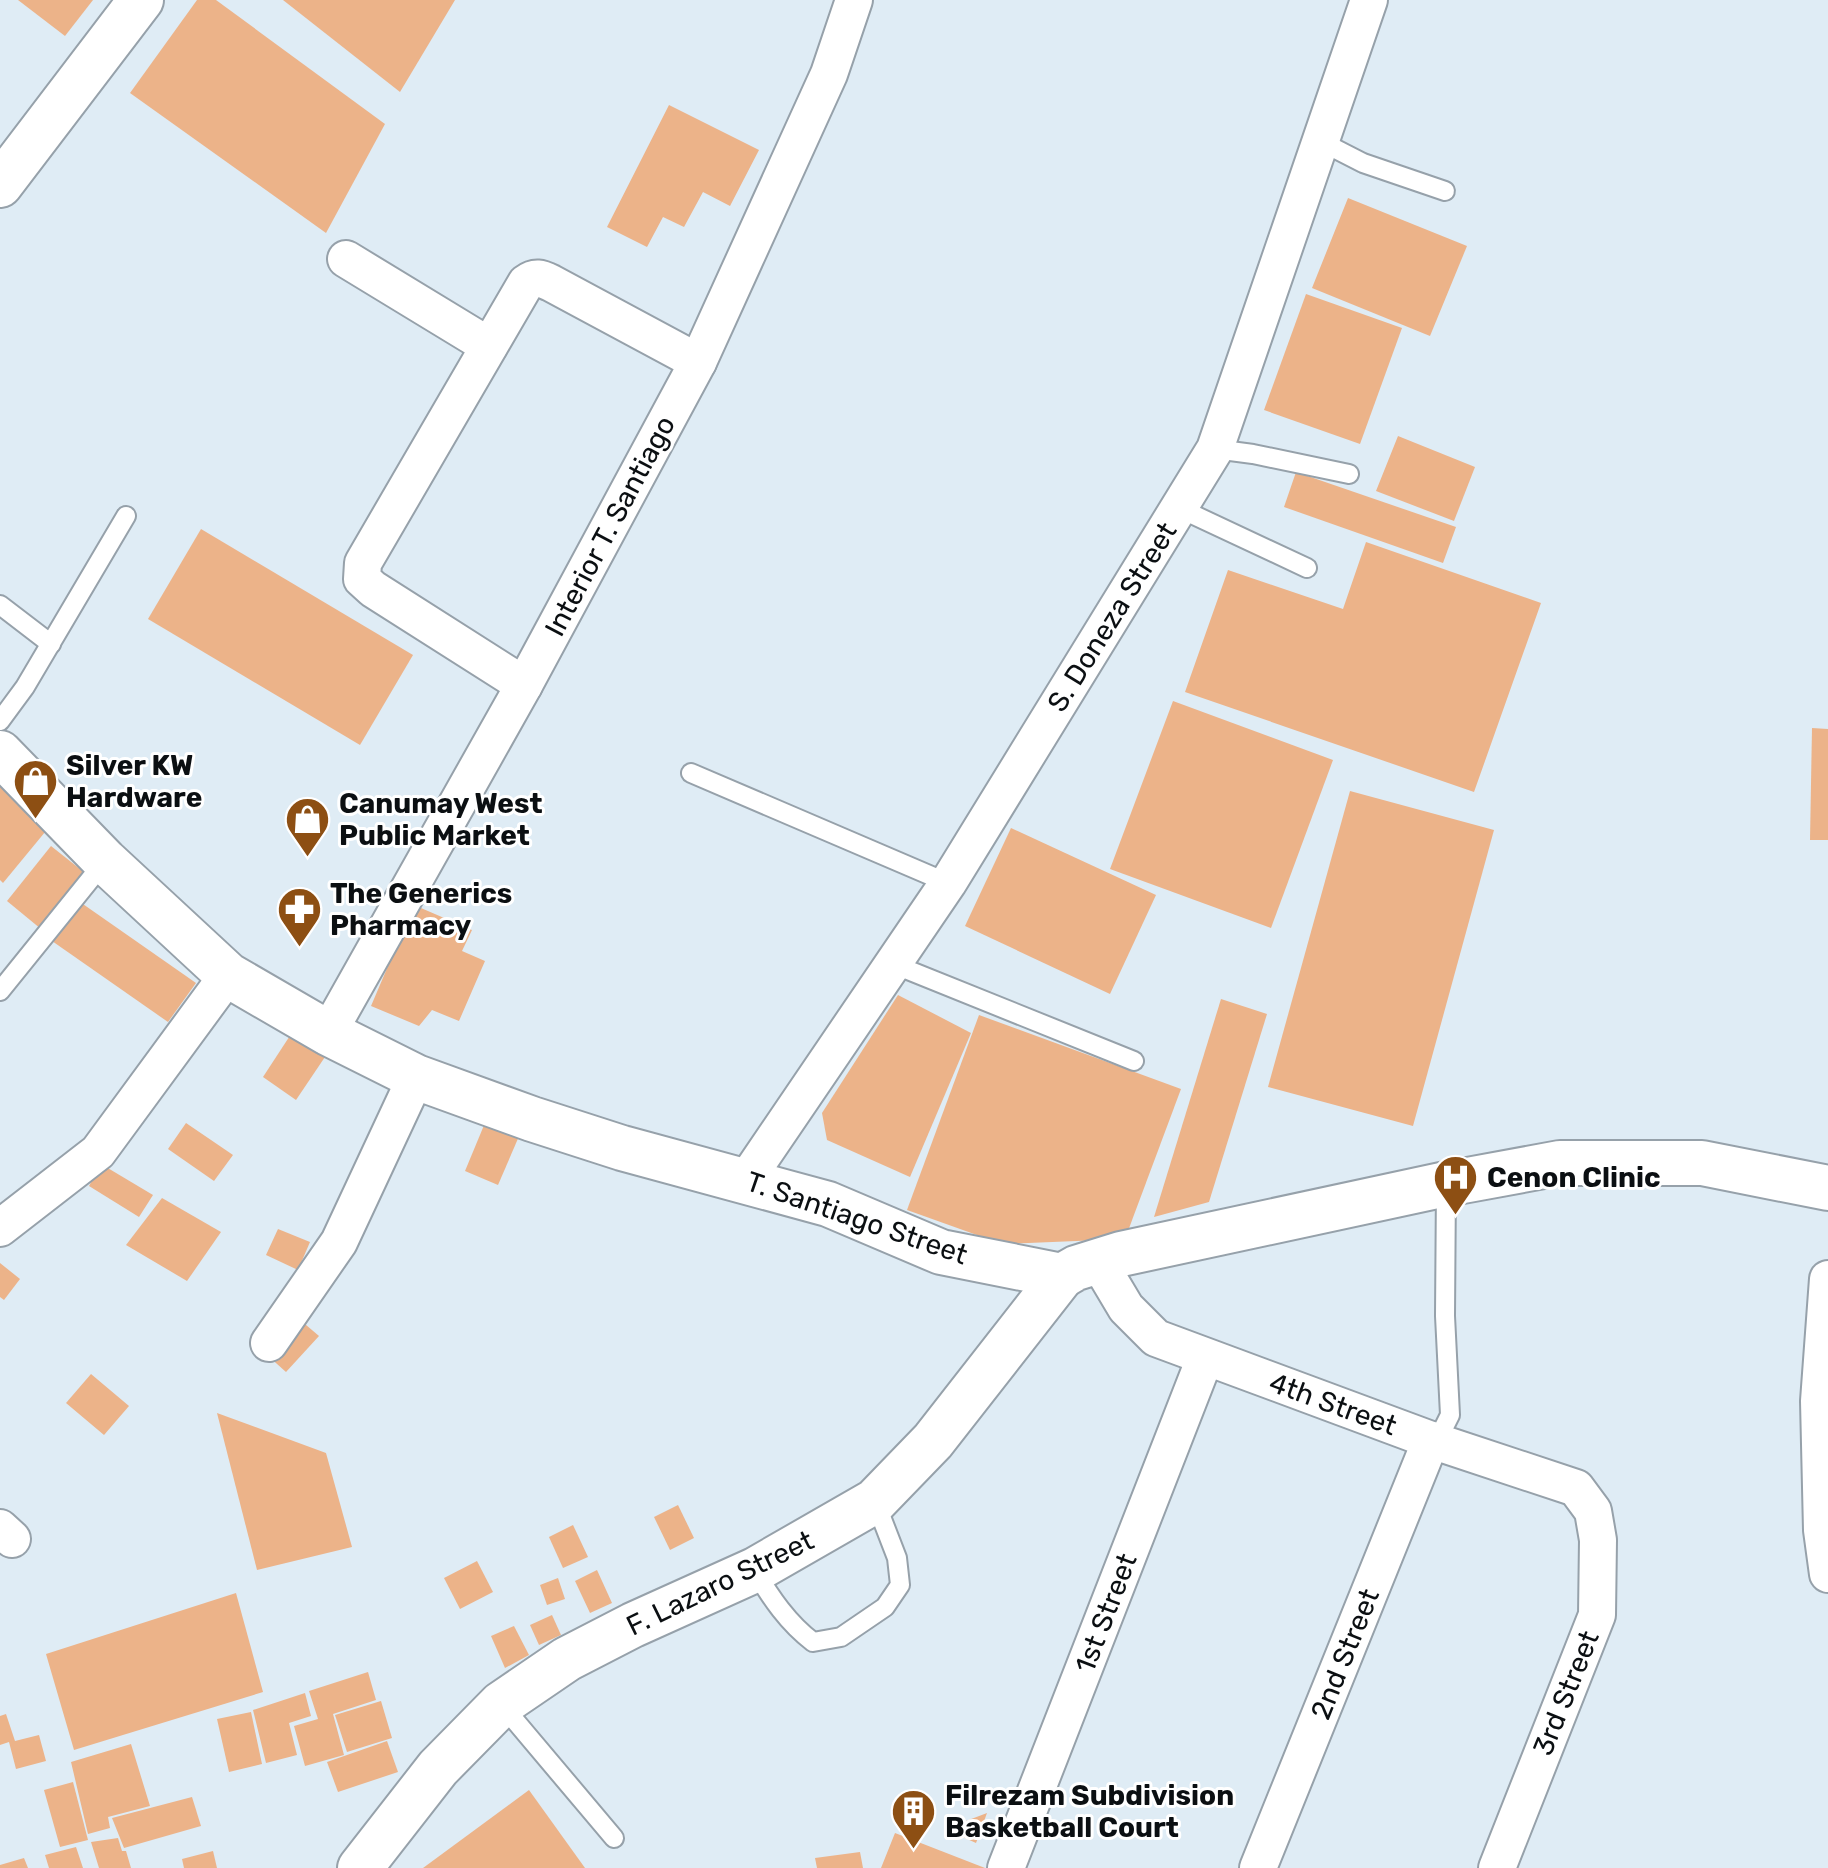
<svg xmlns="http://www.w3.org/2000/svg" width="1828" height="1868" font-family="Rubik,sans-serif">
	<rect width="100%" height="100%" fill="#dfecf5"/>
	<g fill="#ecb389">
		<path d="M18,0H93L65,36Z"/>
		<path d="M197,0H216L385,124L326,233L130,93Z"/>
		<path d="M283,0H455L400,92Z"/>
		<path d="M669,105L759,150L730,206L703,192L684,227L663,217L647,247L607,227Z"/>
		<path d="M1348,198L1467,246L1430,336L1312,288Z"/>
		<path d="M1306,294L1402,328L1360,444L1264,410Z"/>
		<path d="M1398,436L1475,467L1454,521L1376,491Z"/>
		<path d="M1296,472L1456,527L1443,563L1284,507Z"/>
		<path d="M201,529L413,655L360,745L148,619Z"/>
		<path d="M1366,542L1541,603L1474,792L1185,692L1228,570L1343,609Z"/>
		<path d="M1173,701L1333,760L1271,928L1110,869Z"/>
		<path d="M1812,728L1828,729V840H1810Z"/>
		<path d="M0,784L50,826L3,883L0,880Z"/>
		<path d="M1350,791L1494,830L1413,1126L1268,1087Z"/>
		<path d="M1011,828L1156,895L1110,994L965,926Z"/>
		<path d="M51,846L85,873L41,929L7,901Z"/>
		<path d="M80,902L196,983L168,1022L52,941Z"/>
		<path d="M414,905L472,930L462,951L485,961L459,1021L432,1010L419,1026L371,1006Z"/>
		<path d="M898,995L971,1033L910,1177L827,1140L822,1113Z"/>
		<path d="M1221,999L1267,1014L1209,1202L1154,1217Z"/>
		<path d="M979,1015L1181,1089L1125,1239L1002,1244L907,1210Z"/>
		<path d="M295,1028L329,1051L296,1100L263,1077Z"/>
		<path d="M492,1106L526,1120L498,1185L465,1171Z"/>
		<path d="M186,1123L233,1155L214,1181L168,1149Z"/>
		<path d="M101,1164L153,1195L139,1217L89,1186Z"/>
		<path d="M162,1198L221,1232L187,1281L126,1245Z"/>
		<path d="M278,1229L310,1242L298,1270L266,1255Z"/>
		<path d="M0,1263L20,1279L4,1300L0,1297Z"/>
		<path d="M299,1319L319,1336L286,1372L267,1355Z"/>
		<path d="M91,1374L129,1406L104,1435L66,1403Z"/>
		<path d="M217,1413L326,1453L352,1547L257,1570Z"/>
		<path d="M678,1505L694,1538L670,1550L654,1517Z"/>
		<path d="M573,1525L588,1557L563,1568L549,1537Z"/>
		<path d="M477,1561L493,1592L460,1609L444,1578Z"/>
		<path d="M597,1570L612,1603L590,1613L575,1581Z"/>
		<path d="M558,1578L565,1599L547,1605L540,1585Z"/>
		<path d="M236,1593L263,1692L74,1750L46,1654Z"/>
		<path d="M552,1615L561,1635L539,1645L530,1625Z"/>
		<path d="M514,1626L529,1655L505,1668L491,1636Z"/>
		<path d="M368,1672L376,1700L333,1714L344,1755L305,1766L294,1726L318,1719L309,1691Z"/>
		<path d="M305,1693L311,1716L289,1723L297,1755L266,1763L253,1710Z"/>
		<path d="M381,1701L392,1738L347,1752L335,1715Z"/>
		<path d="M251,1712L262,1764L229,1772L217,1719Z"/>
		<path d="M6,1714L15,1741L39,1735L46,1761L16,1769L9,1742L0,1745V1716Z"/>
		<path d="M387,1741L398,1772L338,1792L327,1762Z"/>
		<path d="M131,1744L150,1806L108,1817L110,1828L88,1834L71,1762Z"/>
		<path d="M73,1782L88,1840L60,1847L44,1790Z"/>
		<path d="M529,1790L585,1868H423Z"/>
		<path d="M192,1797L201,1826L124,1848L112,1818Z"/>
		<path d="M987,1813L976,1843L945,1829Z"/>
		<path d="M895,1833L985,1868H881Z"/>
		<path d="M118,1838L122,1851H126L131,1868H99L91,1842Z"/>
		<path d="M76,1847L83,1868H49L45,1855Z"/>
		<path d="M213,1851L217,1868H184L182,1859Z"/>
		<path d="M860,1852L863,1868H817L815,1858Z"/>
		<path d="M24,1858L28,1868H0V1865Z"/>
	</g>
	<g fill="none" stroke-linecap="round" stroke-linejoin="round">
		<defs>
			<g id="lane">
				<path d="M1320,141L1363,163L1445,191"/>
				<path d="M1215,449L1253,454L1349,474"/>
				<path d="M1179,508L1307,568"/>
				<path d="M0,605L51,644"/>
				<path d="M0,721L25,687L126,516"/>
				<path d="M691,773L948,883"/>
				<path d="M893,964L1134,1061"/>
				<path d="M0,991L105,861"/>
				<path d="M1431,1440L1443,1429L1450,1415L1445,1316L1446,1184"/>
				<path d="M755,1571C771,1598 788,1623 813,1642L841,1637L885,1607L900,1585L897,1558L875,1501"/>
				<path d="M501,1704L614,1838"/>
			</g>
			<g id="street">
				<path d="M346,259L489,346"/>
				<path d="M524,685L373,589L362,579L363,563L526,283C535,276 541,278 551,283L698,362"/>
				<path d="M328,1033L524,685L698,362L829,74L854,0"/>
				<path d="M746,1180L948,883L1215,449L1369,0"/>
				<path d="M0,1228L98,1152L228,975"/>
				<path d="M1098,1261L1126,1308L1156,1338L1431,1440L1576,1488L1593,1511L1598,1540L1597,1615L1497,1868"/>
				<path d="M1828,1279L1819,1401L1822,1530L1828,1574"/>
				<path d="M269,1343L339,1242L416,1077"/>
				<path d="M0,1528L12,1539"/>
				<path d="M1006,1868L1205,1358"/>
				<path d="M1258,1868L1431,1440"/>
			</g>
			<g id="secondary">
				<path d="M0,185L141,0"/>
				<path d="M0,753L105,861L228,975L328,1033L416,1077L532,1119L622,1148L828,1204L941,1252L1062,1276L1076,1268L1121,1254L1446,1184L1560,1163H1702L1828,1188"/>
				<path d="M360,1868L438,1768L501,1704L567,1659L633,1625L755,1570L875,1501L933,1441L1062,1276"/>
			</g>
		</defs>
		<use href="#lane" stroke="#96a1aa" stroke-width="22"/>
		<use href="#street" stroke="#96a1aa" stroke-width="40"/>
		<use href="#secondary" stroke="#96a1aa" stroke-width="48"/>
		<use href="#lane" stroke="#fff" stroke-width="18"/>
		<use href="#street" stroke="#fff" stroke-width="36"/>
		<use href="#secondary" stroke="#fff" stroke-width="44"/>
	</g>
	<defs>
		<symbol id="shop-pin" viewBox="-11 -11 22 30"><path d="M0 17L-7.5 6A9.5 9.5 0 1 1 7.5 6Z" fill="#8d4f13" stroke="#fff"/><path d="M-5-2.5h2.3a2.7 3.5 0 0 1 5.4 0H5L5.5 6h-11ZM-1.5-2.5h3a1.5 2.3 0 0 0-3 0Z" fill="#fff"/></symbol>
		<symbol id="pharmacy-pin" viewBox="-11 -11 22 30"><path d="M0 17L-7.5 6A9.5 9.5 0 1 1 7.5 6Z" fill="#8d4f13" stroke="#fff"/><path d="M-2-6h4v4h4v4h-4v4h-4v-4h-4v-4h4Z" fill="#fff"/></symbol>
		<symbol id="hospital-pin" viewBox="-11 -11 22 30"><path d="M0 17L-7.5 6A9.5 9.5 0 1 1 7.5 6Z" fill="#8d4f13" stroke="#fff"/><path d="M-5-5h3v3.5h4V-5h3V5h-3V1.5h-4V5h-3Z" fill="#fff"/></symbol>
		<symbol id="building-pin" viewBox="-11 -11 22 30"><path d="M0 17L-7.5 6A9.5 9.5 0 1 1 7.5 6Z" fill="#8d4f13" stroke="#fff"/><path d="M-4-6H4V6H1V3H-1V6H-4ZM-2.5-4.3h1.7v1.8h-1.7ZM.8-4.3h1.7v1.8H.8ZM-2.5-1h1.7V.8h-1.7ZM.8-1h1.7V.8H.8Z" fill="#fff"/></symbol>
	</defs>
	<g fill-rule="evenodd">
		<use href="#shop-pin" x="10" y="756" width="51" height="69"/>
		<use href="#shop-pin" x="282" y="794" width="51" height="69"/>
		<use href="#pharmacy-pin" x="274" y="884" width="51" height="69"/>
		<use href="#hospital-pin" x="1430" y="1152" width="51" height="69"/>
		<use href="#building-pin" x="888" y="1786" width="51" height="69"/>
	</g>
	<g text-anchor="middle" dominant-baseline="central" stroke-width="6" stroke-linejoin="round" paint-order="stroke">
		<g font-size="28" fill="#0b0f12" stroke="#fff">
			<text transform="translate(610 526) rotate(-62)">Interior T. Santiago</text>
			<text transform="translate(1112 617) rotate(-58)">S. Doneza Street</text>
			<text transform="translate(857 1218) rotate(19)">T. Santiago Street</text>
			<text transform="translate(1333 1404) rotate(20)">4th Street</text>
			<text transform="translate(720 1583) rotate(-26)">F. Lazaro Street</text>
			<text transform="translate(1106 1613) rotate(-69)">1st Street</text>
			<text transform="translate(1345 1654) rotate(-68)">2nd Street</text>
			<text transform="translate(1566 1693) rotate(-68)">3rd Street</text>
		</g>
		<g font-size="28" font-weight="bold" fill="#0b0f12" stroke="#fff" text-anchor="start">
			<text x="66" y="765">Silver KW<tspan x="66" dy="32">Hardware</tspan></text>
			<text x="339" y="803">Canumay West<tspan x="339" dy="32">Public Market</tspan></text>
			<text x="330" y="893">The Generics<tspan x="330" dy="32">Pharmacy</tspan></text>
			<text x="1487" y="1177">Cenon Clinic</text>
			<text x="945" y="1795">Filrezam Subdivision<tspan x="945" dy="32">Basketball Court</tspan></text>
		</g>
	</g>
</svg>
